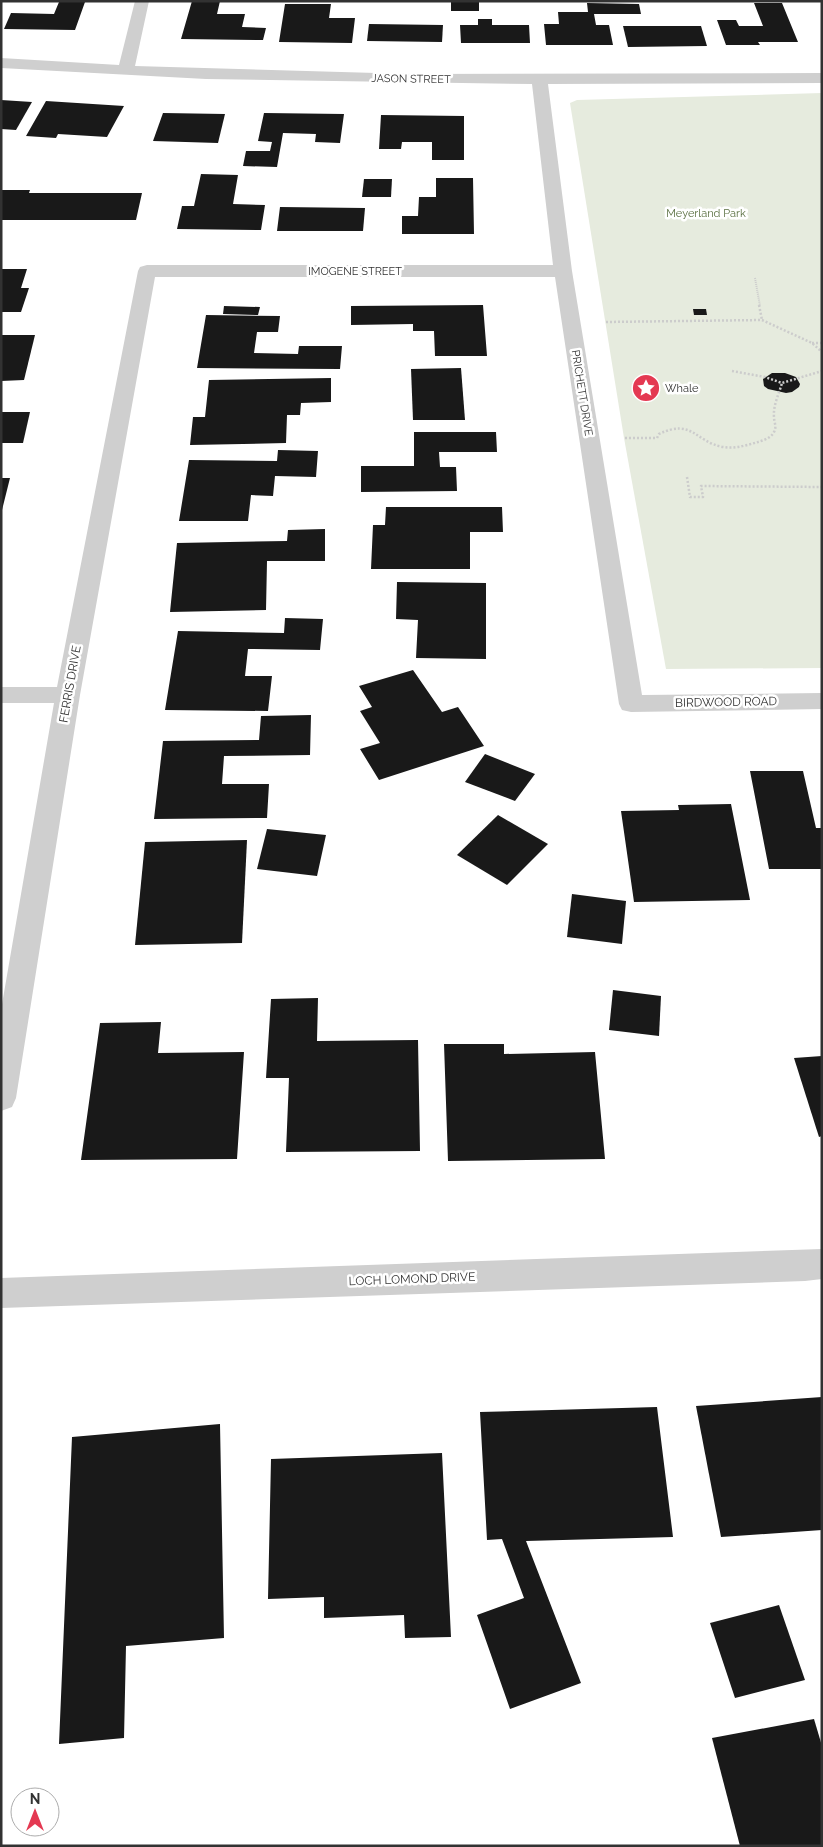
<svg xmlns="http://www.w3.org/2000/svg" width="823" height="1847" font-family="Raleway,sans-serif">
	<rect width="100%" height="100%" fill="#fff"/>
	<path fill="#e6ebde" d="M822,93V668L666,669L624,438L570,103L577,100Z"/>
	<g fill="#191919">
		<path d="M192,1H220L217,14H245L242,27L266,28L263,40L181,39Z"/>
		<rect x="451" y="1" width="28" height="10"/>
		<path d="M59,2H85L75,30L4,29L11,13L54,14Z"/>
		<path d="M587,3L639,4L641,14H594L596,25H609L613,45H546L544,24H559L558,12H588Z"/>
		<path d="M754,3H782L798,42H758L760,45H726L717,20H736L739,26H763Z"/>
		<path d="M285,4H331L329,18H355L352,43L279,42Z"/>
		<path d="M478,19H492V25H529L530,43H461L460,25H478Z"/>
		<path d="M369,24L443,25L442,42L367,41Z"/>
		<path d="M623,26H701L707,46L628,47Z"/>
		<path d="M1,100L32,102L16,130L1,129Z"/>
		<path d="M46,101L124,106L107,137L58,134L56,138L26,136Z"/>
		<path d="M163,113L225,114L218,143L153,141Z"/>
		<path d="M264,113L344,114L340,143L315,142L316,134L283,133L277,167L243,166L246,151H270L272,142L258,141Z"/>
		<path d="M381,115L464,116V160H432V142H402L401,149H379Z"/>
		<path d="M201,174L238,175L233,204L265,205L261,230L177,229L182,206H194Z"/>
		<path d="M436,178H473L474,234H402V216H418L419,197H436Z"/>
		<path d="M364,179H392L391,197H362Z"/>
		<path d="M1,190H30L29,193H142L136,220H1Z"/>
		<path d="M280,207L365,208L363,231H277Z"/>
		<path d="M1,269H27L21,288H29L21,312H1Z"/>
		<path d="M483,305L487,356H435L434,331H413V324L351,325V306Z"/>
		<path d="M224,306L260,307L258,315L223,314Z"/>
		<path d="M693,309H706L707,315H694Z"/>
		<path d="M206,315L280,316L278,332H257L254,353L298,354L299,346H342L340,369L197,368Z"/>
		<path d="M1,335H35L24,380L1,381Z"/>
		<path d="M461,368L465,420H413L411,369Z"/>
		<path d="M772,373H785L796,377L800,384L799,387L792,392L786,393L768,389L764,386L763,379Z"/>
		<path d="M331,378V402L301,403L300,415H287L286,443L190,445L193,417H205L209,380Z"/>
		<path d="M1,412H30L23,443H1Z"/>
		<path d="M414,432H496L497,452H439L440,467H456L457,491L361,492V466H414Z"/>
		<path d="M278,450L318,451L316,477L275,476L273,496L251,495L248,521H179L189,460L277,461Z"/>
		<path d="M1,478H10L2,510H1Z"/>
		<path d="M386,507H502L503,532H470V569H371L373,525H385Z"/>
		<path d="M325,529V561H267L266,610L170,612L177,543L287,541L288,530Z"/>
		<path d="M397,582L486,583V659L416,658L418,620L396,619Z"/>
		<path d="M285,618L323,619L320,650L248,649L245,676H272L268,711L165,710L178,631L284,633Z"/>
		<path d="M413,670L442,712L458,707L484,746L379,780L360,749L380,743L360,711L372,707L359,686Z"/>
		<path d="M311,715L310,755L224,756L222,784H269L267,818L154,819L163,741L259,740L261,716Z"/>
		<path d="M485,754L535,774L515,801L465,782Z"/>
		<path d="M750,771H803L816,828H822V869H769Z"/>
		<path d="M731,804L750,900L634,902L621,811L679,810L678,805Z"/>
		<path d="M498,815L548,844L507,885L457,855Z"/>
		<path d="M267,829L326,835L317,876L257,869Z"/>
		<path d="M247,840L242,943L135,945L145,842Z"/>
		<path d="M572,894L626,901L622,944L567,937Z"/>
		<path d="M613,990L661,996L659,1036L609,1030Z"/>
		<path d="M318,998L317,1041L418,1040L420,1151L286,1152L289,1078H266L271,999Z"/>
		<path d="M161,1022L158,1053L244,1052L237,1159L81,1160L100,1023Z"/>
		<path d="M444,1044H504V1054L595,1052L605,1159L448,1161Z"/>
		<path d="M822,1056V1136L819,1137L794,1058Z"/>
		<path d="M822,1397V1530L721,1537L696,1406Z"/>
		<path d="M657,1407L673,1537L526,1541L581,1683L510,1709L477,1615L524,1598L502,1539L487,1540L480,1412Z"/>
		<path d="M220,1424L224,1638L126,1646L124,1738L59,1744L72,1437Z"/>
		<path d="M442,1453L451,1637L405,1638L404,1615L324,1618V1597L268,1599L271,1459Z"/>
		<path d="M779,1605L805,1680L735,1698L710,1623Z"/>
		<path d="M814,1719L822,1746V1846H740L712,1738Z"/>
	</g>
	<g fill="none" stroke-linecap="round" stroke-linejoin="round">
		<path stroke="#ccc" stroke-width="2" stroke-dasharray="1 1" stroke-linecap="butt" d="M755,278L760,306"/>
		<g stroke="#ccc" stroke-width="2.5" stroke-dasharray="2 2" stroke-linecap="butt">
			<path d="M759,305L762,320"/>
			<path d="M606,322L762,320L812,343L822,352"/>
			<path d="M812,343H822"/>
			<path d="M732,371L765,377L782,383L822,371"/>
			<path d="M625,438H657L659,434C693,418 695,442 723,447C735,449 747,445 758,442C764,440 771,438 774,432C777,427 774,422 774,417C773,405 779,394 782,383"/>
			<path d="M687,477L690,497H703L701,486L822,487"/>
		</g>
		<g fill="#cfcfcf" fill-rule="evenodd">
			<path d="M135,1H149L135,66L411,74L822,73V83L548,84L572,271L642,695L822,693V709L631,712L622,710L619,704L555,277H155L80,695L16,1098L12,1107L1,1111V1010L54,703H1V687H57L138,271L140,267L147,265H553L532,84L206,79L1,68V58L119,65Z"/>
			<path d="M822,1249V1279L805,1281L1,1308V1278Z"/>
		</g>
	</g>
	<defs>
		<symbol id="sight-disc" viewBox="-11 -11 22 22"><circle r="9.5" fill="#e43952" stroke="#fff"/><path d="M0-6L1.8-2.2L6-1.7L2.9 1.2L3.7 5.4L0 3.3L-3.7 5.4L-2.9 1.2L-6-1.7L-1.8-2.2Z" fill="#fff"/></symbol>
	</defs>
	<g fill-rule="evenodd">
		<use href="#sight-disc" x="630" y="372" width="32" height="32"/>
	</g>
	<g text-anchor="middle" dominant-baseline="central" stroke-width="5" stroke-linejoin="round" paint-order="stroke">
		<g font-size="11" fill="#323232" stroke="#fff">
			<text transform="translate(411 79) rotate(1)">JASON STREET</text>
			<text x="355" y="271">IMOGENE STREET</text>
			<text transform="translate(582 393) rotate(81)">PRICHETT DRIVE</text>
		</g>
		<g font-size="11" fill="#586e3f" stroke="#fff">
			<text x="706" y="213">Meyerland Park</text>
		</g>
		<g font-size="11" fill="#323232" stroke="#fff" text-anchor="start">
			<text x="665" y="388">Whale</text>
		</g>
		<g font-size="12" fill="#323232" stroke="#fff">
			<text transform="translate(70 684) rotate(-80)">FERRIS DRIVE</text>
			<text transform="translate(726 702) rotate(-1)">BIRDWOOD ROAD</text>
			<text transform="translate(412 1279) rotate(-2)">LOCH LOMOND DRIVE</text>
		</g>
	</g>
	<rect width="823" height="1847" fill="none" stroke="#323232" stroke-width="5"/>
	<g transform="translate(35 1812)"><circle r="24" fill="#ffffff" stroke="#adadad"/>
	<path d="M0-4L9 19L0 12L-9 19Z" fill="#e43952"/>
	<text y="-8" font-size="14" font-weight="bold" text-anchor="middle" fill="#323232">N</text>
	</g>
</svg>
